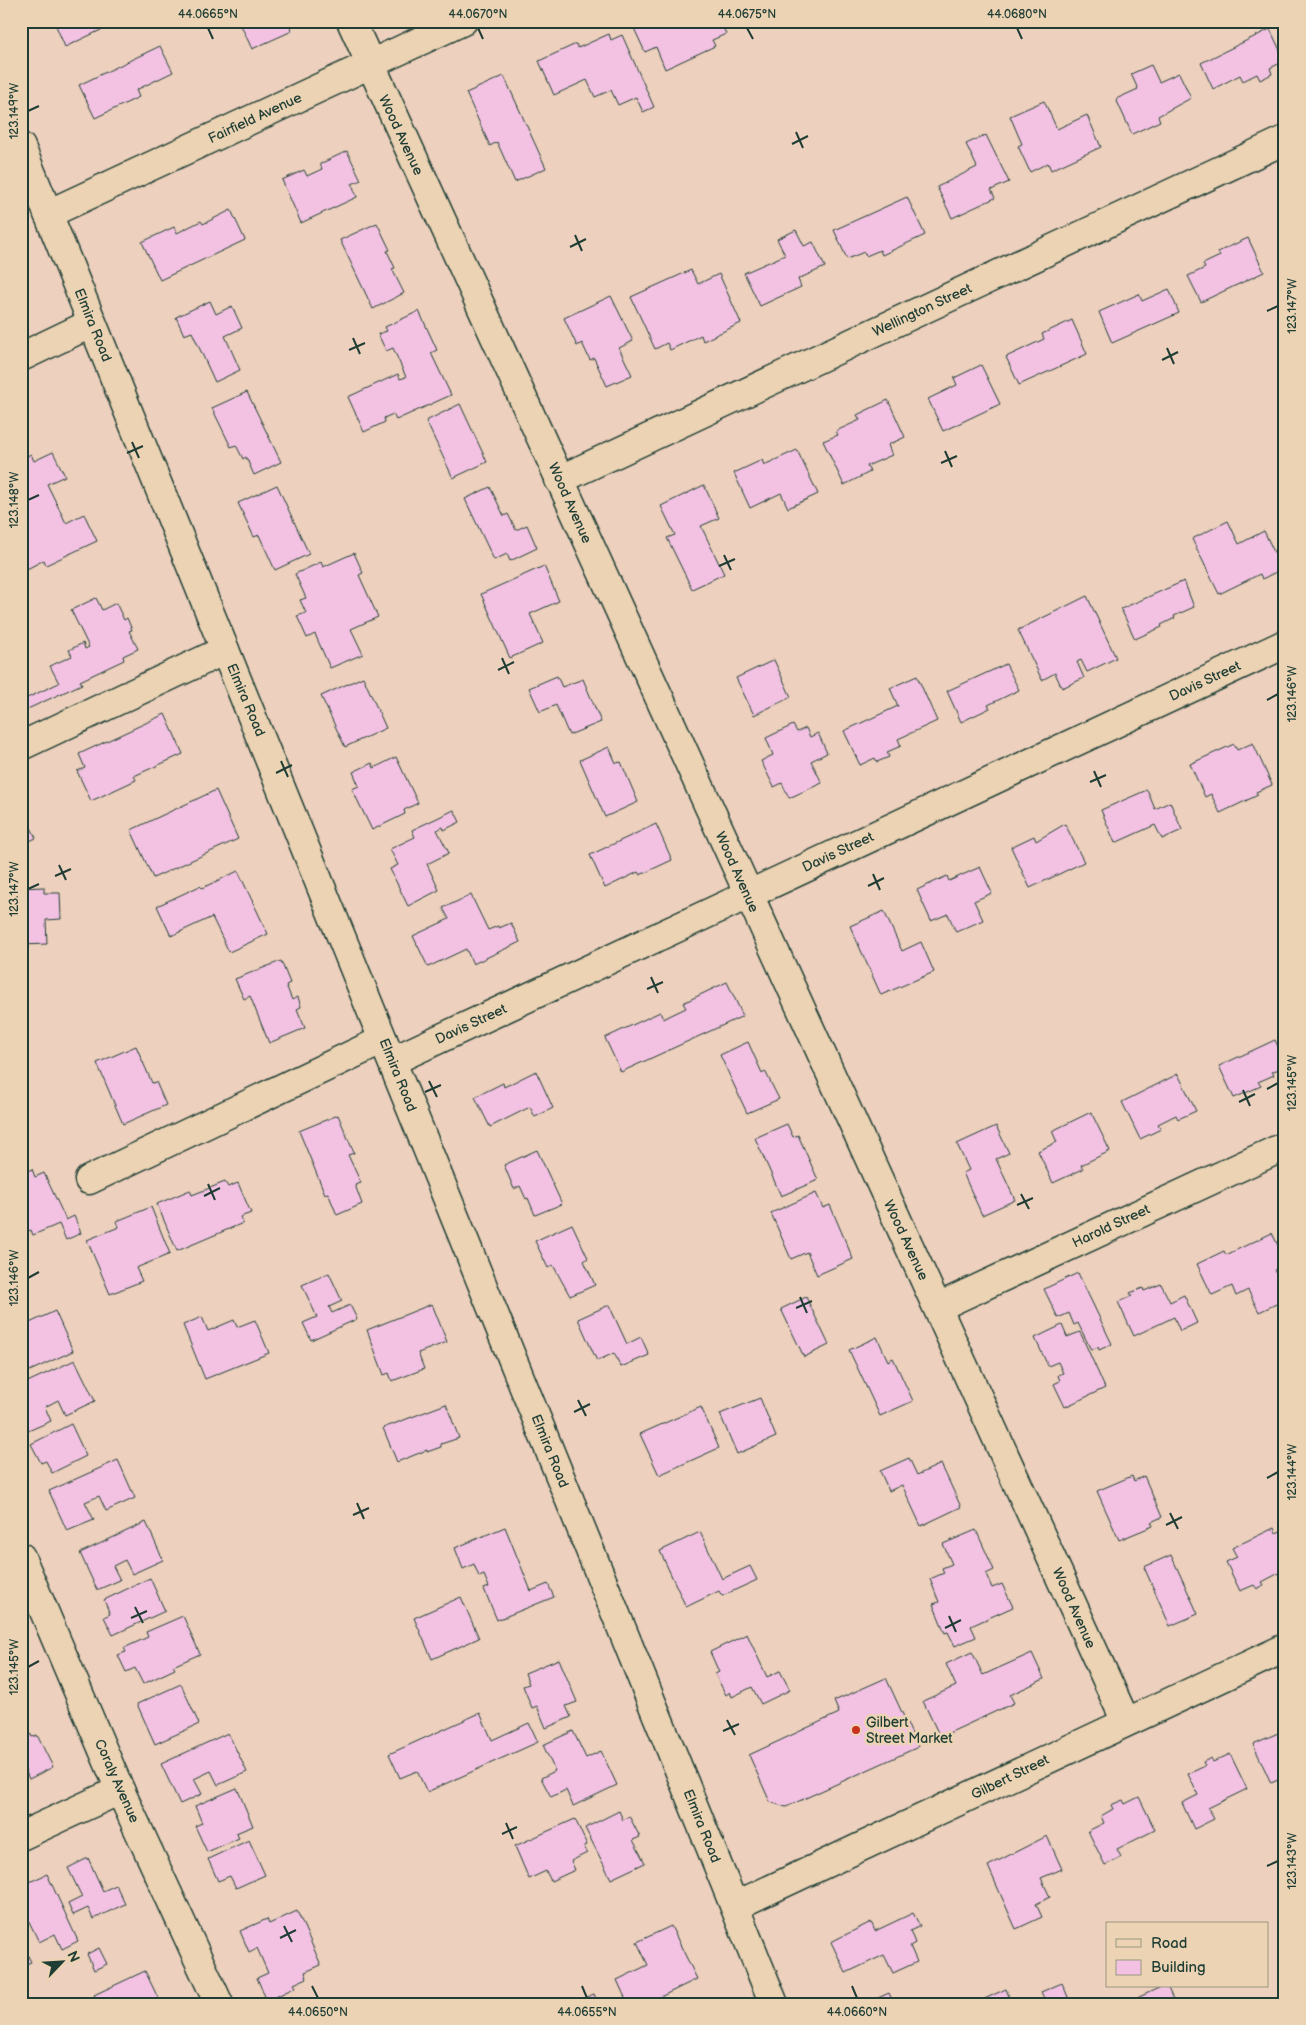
<svg xmlns="http://www.w3.org/2000/svg" width="1306" height="2025" font-family="'Balsamiq Sans',sans-serif">
	<rect width="100%" height="100%" fill="#edd0bd"/>
	<filter id="ink" filterUnits="userSpaceOnUse"><feTurbulence type="fractalNoise" baseFrequency=".02" numOctaves="2"/><feDisplacementMap in="SourceGraphic" scale="10" xChannelSelector="R" yChannelSelector="G"/><feConvolveMatrix kernelMatrix="1 2 1 2 8 2 1 2 1" color-interpolation-filters="sRGB"/></filter>
	<g filter="url(#ink)">
		<g fill="#f3c2e3" stroke="#1f3d34">
			<path d="M54,21H100L103,29L65,47Z"/>
			<path d="M239,21H288L292,31L252,49Z"/>
			<path d="M644,21H720L726,34L712,40L715,46L665,69L656,47L645,52L633,26Z"/>
			<path d="M1270,29L1285,61L1270,68L1272,74L1260,80L1257,74L1243,81L1240,75L1213,89L1201,63Z"/>
			<path d="M609,34L611,40L622,35L654,107L643,112L636,97L618,105L611,90L595,97L587,80L554,95L539,61L576,44L578,48Z"/>
			<path d="M160,46L173,72L136,90L139,97L95,118L79,85Z"/>
			<path d="M1151,65L1159,82L1179,73L1191,98L1158,116L1160,121L1132,134L1116,99L1138,89L1131,74Z"/>
			<path d="M504,76L546,168L515,182L497,142L490,146L466,93Z"/>
			<path d="M1044,101L1057,129L1087,115L1101,147L1051,170L1048,163L1030,172L1018,146L1022,144L1010,116Z"/>
			<path d="M986,135L1009,182L991,190L995,198L952,218L937,187L977,167L966,144Z"/>
			<path d="M347,151L361,180L352,184L357,197L301,223L282,180L304,170L307,176L322,169L320,164Z"/>
			<path d="M907,197L925,235L882,255L880,250L866,256L864,252L847,259L834,230Z"/>
			<path d="M231,210L245,240L160,280L142,242L174,227L177,233L201,221L203,224Z"/>
			<path d="M377,223L390,250L387,251L395,268L392,269L404,293L373,309L340,240Z"/>
			<path d="M796,230L804,246L813,242L825,267L798,279L801,287L760,306L744,273L785,255L777,239Z"/>
			<path d="M1248,238L1264,272L1201,302L1188,276L1205,268L1203,264L1220,256L1218,252Z"/>
			<path d="M691,270L698,284L719,274L741,323L703,341L701,335L670,350L667,343L655,349L631,297Z"/>
			<path d="M1169,289L1179,313L1112,343L1099,312L1139,294L1142,301Z"/>
			<path d="M611,296L633,341L619,348L632,375L607,386L594,358L590,360L582,343L577,346L564,318Z"/>
			<path d="M210,301L216,314L232,306L242,328L225,336L240,370L215,382L192,332L184,335L176,317Z"/>
			<path d="M419,311L437,350L431,353L451,395L396,420L393,414L384,418L385,422L364,432L348,397L398,374L400,379L406,377L393,348L386,351L378,334L387,331L385,327Z"/>
			<path d="M1072,320L1087,354L1019,385L1006,357L1044,339L1042,334Z"/>
			<path d="M981,365L1000,404L943,431L928,399L957,385L954,378Z"/>
			<path d="M247,392L281,462L254,475L246,457L243,459L236,445L231,447L212,408Z"/>
			<path d="M888,400L905,437L888,445L892,455L867,466L870,472L844,485L823,441L838,435L836,431L860,420L857,415Z"/>
			<path d="M460,404L487,462L453,478L426,421Z"/>
			<path d="M797,450L818,494L788,508L781,493L750,508L734,473L762,460L764,465Z"/>
			<path d="M53,452L65,476L47,484L66,523L84,514L97,541L46,565L44,560L25,570L21,562V459L31,454L34,461Z"/>
			<path d="M277,485L309,554L275,570L259,535L254,537L238,503Z"/>
			<path d="M704,485L719,518L701,526L724,574L692,589L667,538L675,535L661,506Z"/>
			<path d="M490,487L504,516L508,514L516,530L527,525L537,548L510,561L507,554L494,560L465,499Z"/>
			<path d="M1228,521L1239,544L1264,531L1282,569L1262,579L1260,574L1219,594L1192,539Z"/>
			<path d="M354,553L363,573L359,575L378,617L351,629L363,654L330,668L315,634L307,638L297,616L306,613L300,600L306,598L295,574L321,562L323,567Z"/>
			<path d="M544,566L559,601L530,614L543,643L510,658L481,594Z"/>
			<path d="M1184,581L1194,607L1174,616L1175,618L1161,625L1162,627L1135,639L1121,609Z"/>
			<path d="M1087,596L1116,658L1087,672L1081,660L1077,662L1084,678L1062,688L1055,673L1042,680L1018,630Z"/>
			<path d="M96,598L102,610L116,603L124,620L127,618L132,630L129,631L138,649L123,656L124,660L80,681L82,684L21,712V685L27,698L59,683L50,666L72,656L69,650L83,643L85,649L89,647L71,610Z"/>
			<path d="M774,660L791,697L754,715L736,678Z"/>
			<path d="M1006,664L1019,690L988,705L990,708L961,722L947,691Z"/>
			<path d="M557,676L562,687L583,679L601,722L569,735L556,705L540,712L529,688Z"/>
			<path d="M917,676L937,721L898,739L901,746L887,752L889,757L877,762L875,758L860,765L844,731L898,706L890,688Z"/>
			<path d="M363,677L386,728L345,747L321,696Z"/>
			<path d="M165,714L183,754L134,776L136,780L91,801L77,771L85,768L79,754Z"/>
			<path d="M793,725L797,732L806,728L810,737L818,733L827,753L811,761L822,783L789,798L782,783L774,787L761,761L773,755L766,738Z"/>
			<path d="M1253,743L1272,785L1256,792L1258,795L1220,813L1211,794L1205,797L1190,764L1234,744L1237,750Z"/>
			<path d="M609,747L616,763L621,762L638,802L605,817L580,760Z"/>
			<path d="M396,757L418,803L404,810L405,814L372,830L352,789L359,786L353,772L372,763L374,768Z"/>
			<path d="M216,790L238,839L153,878L131,830Z"/>
			<path d="M1147,790L1155,809L1170,802L1182,830L1162,839L1155,825L1115,843L1101,810Z"/>
			<path d="M21,807L36,838L21,845Z"/>
			<path d="M454,810L460,822L444,830L443,827L437,830L449,853L427,864L439,890L408,906L390,869L398,865L390,849L415,837L412,830Z"/>
			<path d="M656,824L672,860L640,875L638,872L605,888L590,855Z"/>
			<path d="M1065,824L1084,862L1030,888L1011,847L1034,836L1036,841Z"/>
			<path d="M980,867L992,893L974,901L983,920L956,932L948,914L931,921L917,890L947,876L949,881Z"/>
			<path d="M238,871L268,934L229,952L212,917L171,936L157,906L200,886L202,888Z"/>
			<path d="M44,887V893H60L61,919L46,920L47,944L21,945V888Z"/>
			<path d="M471,895L488,930L498,926L499,928L511,923L520,942L473,964L466,949L428,967L413,936L449,919L443,908Z"/>
			<path d="M884,911L902,951L921,942L934,972L881,995L850,926Z"/>
			<path d="M281,961L290,983L286,985L292,1000L298,997L301,1007L297,1009L305,1028L269,1043L250,996L244,999L235,979Z"/>
			<path d="M727,982L743,1016L621,1072L605,1038L660,1012L663,1019L686,1008L683,1003Z"/>
			<path d="M1275,1040L1285,1061V1066L1272,1072L1274,1075L1258,1082L1261,1086L1234,1098L1219,1066Z"/>
			<path d="M748,1042L762,1073L765,1071L779,1099L747,1113L720,1055Z"/>
			<path d="M136,1046L152,1083L156,1082L166,1105L123,1124L97,1063Z"/>
			<path d="M536,1071L553,1108L535,1117L530,1107L490,1127L475,1097L503,1083L504,1087Z"/>
			<path d="M1178,1074L1196,1111L1178,1119L1176,1115L1158,1124L1161,1129L1140,1139L1122,1102Z"/>
			<path d="M1091,1112L1110,1151L1081,1165L1083,1169L1053,1183L1038,1151L1057,1142L1052,1131Z"/>
			<path d="M338,1115L354,1153L348,1155L361,1183L355,1185L362,1204L337,1215L328,1193L325,1194L299,1131Z"/>
			<path d="M787,1124L793,1137L798,1135L818,1180L781,1196L755,1138Z"/>
			<path d="M996,1126L1009,1153L996,1159L1015,1200L982,1215L963,1173L969,1170L957,1144Z"/>
			<path d="M537,1150L562,1204L535,1215L528,1198L526,1199L520,1186L514,1189L504,1165Z"/>
			<path d="M32,1169L35,1177L44,1173L66,1220L74,1216L81,1233L66,1240L59,1224L33,1235L31,1230L21,1234V1174Z"/>
			<path d="M225,1182L228,1187L238,1183L251,1213L240,1217L243,1223L177,1251L157,1204L190,1190L192,1195Z"/>
			<path d="M816,1193L823,1208L830,1205L853,1259L817,1275L807,1252L791,1259L771,1213Z"/>
			<path d="M151,1207L170,1254L136,1268L142,1281L110,1294L87,1240L119,1227L117,1221Z"/>
			<path d="M572,1224L588,1258L584,1261L595,1285L570,1296L553,1265L548,1268L535,1241Z"/>
			<path d="M1272,1233L1285,1260V1266L1275,1270L1285,1291V1300L1259,1312L1248,1290L1236,1296L1232,1286L1212,1295L1197,1264L1224,1251L1226,1255Z"/>
			<path d="M21,1273L29,1290L21,1293Z"/>
			<path d="M329,1273L342,1301L329,1307L332,1313L350,1305L357,1319L311,1340L303,1323L317,1317L302,1285Z"/>
			<path d="M1078,1273L1112,1344L1099,1350L1098,1347L1091,1350L1078,1323L1074,1325L1069,1313L1058,1318L1044,1289Z"/>
			<path d="M1161,1284L1170,1302L1184,1295L1197,1323L1180,1331L1174,1317L1134,1336L1118,1302L1132,1296L1130,1293L1143,1288L1144,1291Z"/>
			<path d="M806,1297L829,1345L804,1357L781,1309Z"/>
			<path d="M432,1304L447,1342L418,1353L424,1369L392,1381L389,1373L384,1375L367,1330Z"/>
			<path d="M609,1305L627,1344L641,1337L649,1355L621,1367L614,1353L597,1361L578,1319Z"/>
			<path d="M55,1311L73,1351L21,1375V1327Z"/>
			<path d="M202,1317L208,1331L234,1320L237,1327L255,1320L269,1353L205,1379L183,1325Z"/>
			<path d="M1062,1325L1067,1337L1080,1332L1105,1388L1065,1407L1054,1384L1060,1381L1058,1375L1063,1373L1058,1362L1048,1366L1035,1338Z"/>
			<path d="M877,1337L888,1361L893,1358L913,1401L880,1416L849,1350Z"/>
			<path d="M75,1360L95,1401L65,1415L58,1400L45,1407L51,1421L28,1431L21,1416V1385Z"/>
			<path d="M760,1398L776,1437L737,1454L720,1414Z"/>
			<path d="M446,1404L459,1438L441,1444V1447L427,1452V1450L397,1462L383,1428Z"/>
			<path d="M701,1407L719,1448L659,1475L640,1434Z"/>
			<path d="M71,1424L86,1456L52,1473L46,1461L41,1463L31,1444Z"/>
			<path d="M909,1458L917,1475L941,1464L961,1507L921,1526L902,1485L889,1491L880,1471Z"/>
			<path d="M118,1460L135,1498L106,1511L99,1496L85,1502L94,1520L67,1531L49,1491Z"/>
			<path d="M1132,1476L1134,1481L1144,1476L1162,1517L1151,1522L1153,1526L1119,1540L1097,1491Z"/>
			<path d="M146,1522L163,1560L132,1574L125,1560L113,1566L120,1580L97,1590L80,1553Z"/>
			<path d="M505,1527L531,1591L548,1584L554,1597L497,1620L484,1589L489,1587L484,1575L479,1577L474,1564L463,1569L455,1548Z"/>
			<path d="M1274,1528L1276,1533L1285,1529V1574L1279,1573L1262,1582L1264,1585L1257,1589L1254,1585L1240,1591L1226,1562L1237,1557L1232,1548Z"/>
			<path d="M976,1530L994,1570L986,1574L992,1588L1002,1584L1013,1607L971,1626L976,1637L955,1646L948,1632L945,1633L933,1604L939,1602L930,1579L944,1573L942,1568L952,1564L943,1544Z"/>
			<path d="M700,1532L722,1579L750,1566L757,1580L722,1596L719,1591L686,1607L660,1551Z"/>
			<path d="M1171,1555L1198,1614L1170,1626L1144,1567Z"/>
			<path d="M150,1578L165,1611L113,1635L104,1617L110,1614L104,1600Z"/>
			<path d="M461,1597L479,1638L432,1659L414,1618Z"/>
			<path d="M183,1616L200,1654L173,1666L175,1669L143,1684L135,1668L126,1672L118,1655L126,1652L124,1648L148,1637L146,1632Z"/>
			<path d="M747,1634L767,1677L780,1671L790,1690L761,1704L752,1687L732,1697L730,1692L726,1695L715,1674L719,1672L710,1652Z"/>
			<path d="M972,1652L983,1675L1032,1653L1044,1679L1010,1695L1014,1703L940,1737L923,1701L956,1686L946,1664Z"/>
			<path d="M559,1659L577,1702L566,1706L571,1717L546,1728L537,1706L532,1708L523,1686L529,1684L525,1673Z"/>
			<path d="M886,1678L918,1747L786,1807L770,1802L749,1755L839,1713L834,1701Z"/>
			<path d="M181,1684L199,1724L155,1744L137,1704Z"/>
			<path d="M480,1713L492,1740L529,1723L538,1742L427,1792L417,1771L400,1778L389,1754Z"/>
			<path d="M25,1724L32,1737L37,1735L53,1767L29,1779L25,1770L21,1772V1726Z"/>
			<path d="M1285,1730V1777L1271,1783L1253,1744Z"/>
			<path d="M573,1731L586,1758L601,1751L617,1785L573,1806L566,1790L551,1797L541,1778L555,1771L543,1745Z"/>
			<path d="M228,1733L247,1772L218,1785L211,1771L194,1779L202,1794L180,1804L161,1764Z"/>
			<path d="M1230,1754L1247,1789L1208,1808L1214,1819L1194,1829L1182,1803L1198,1795L1188,1774L1205,1766L1203,1762L1211,1758L1213,1762Z"/>
			<path d="M237,1788L253,1826L236,1833L239,1838L207,1852L195,1826L202,1823L195,1806Z"/>
			<path d="M1139,1797L1155,1830L1117,1849L1121,1857L1105,1865L1088,1831L1104,1823L1101,1816L1113,1809L1111,1805L1123,1800L1125,1804Z"/>
			<path d="M619,1811L623,1820L629,1816L640,1837L633,1840L645,1863L611,1879L585,1828Z"/>
			<path d="M575,1819L587,1845L584,1846L587,1853L571,1861L575,1870L551,1881L546,1871L529,1879L515,1846Z"/>
			<path d="M1047,1836L1062,1869L1041,1878L1050,1897L1036,1904L1042,1917L1016,1929L988,1866Z"/>
			<path d="M249,1840L265,1875L236,1888L230,1876L218,1881L208,1859Z"/>
			<path d="M88,1858L103,1891L116,1885L125,1904L93,1919L88,1908L73,1915L68,1904L82,1897L68,1868Z"/>
			<path d="M47,1874L78,1941L62,1949L55,1934L39,1942L21,1905V1886Z"/>
			<path d="M297,1911L321,1965L305,1972L307,1978L294,1984L296,1987L267,2001L257,1978L268,1973L257,1948L249,1952L240,1931L267,1919L269,1924Z"/>
			<path d="M913,1913L920,1926L910,1931L915,1943L910,1946L917,1962L893,1973L884,1955L846,1973L831,1942L871,1922L875,1931Z"/>
			<path d="M671,1926L697,1979L646,2004H628L617,1980L648,1965L637,1942Z"/>
			<path d="M21,1942L31,1962L21,1966Z"/>
			<path d="M99,1948L107,1964L94,1970L87,1954Z"/>
			<path d="M145,1971L161,2004H99L94,1995Z"/>
			<path d="M1062,1983L1071,2004H1047L1041,1992Z"/>
			<path d="M1163,1986H1167L1175,2004H1124Z"/>
			<path d="M1006,1989L1012,2004H981L980,2001Z"/>
			<path d="M889,1993L894,2004H865Z"/>
			<path d="M594,1994L598,2004H581L579,2000Z"/>
		</g>
		<g fill="none" stroke-linecap="round" stroke-linejoin="round">
			<defs>
				<g id="minor">
					<path d="M351,21L1126,1722"/>
					<path d="M21,147L774,2004"/>
					<path d="M48,214L463,21"/>
					<path d="M21,357L92,323"/>
					<path d="M559,480L1285,140"/>
					<path d="M21,746L225,650"/>
					<path d="M392,1061L1285,644"/>
					<path d="M89,1180L383,1040"/>
					<path d="M938,1307L1285,1146"/>
					<path d="M21,1557L120,1790L219,2004"/>
					<path d="M21,1836L120,1790"/>
					<path d="M735,1906L1285,1648"/>
				</g>
			</defs>
			<use href="#minor" stroke="#1f3d34" stroke-width="31"/>
			<use href="#minor" stroke="#ebd3b3" stroke-width="28"/>
		</g>
	</g>
	<path fill="none" stroke="#1f3d34" stroke-width="2" d="M208,28L213,39M478,28L483,39M747,28L753,39M1017,28L1022,39M28,111L39,106M796,132L803,148M792,144L808,136M575,235L582,251M570,247L586,239M1267,311L1278,306M353,338L360,354M1167,348L1174,364M349,350L365,343M1162,360L1178,352M132,442L139,458M945,451L952,467M127,453L143,446M941,463L957,456M28,500L39,495M724,555L731,570M719,566L735,559M502,658L509,674M498,670L514,662M1267,700L1278,694M281,761L288,777M1094,771L1101,787M276,773L292,765M1090,782L1106,775M59,865L66,880M873,874L880,890M55,876L71,869M868,886L884,878M28,889L39,884M651,977L658,993M647,989L663,982M429,1081L437,1097M1267,1089L1278,1083M1243,1090L1250,1106M425,1092L441,1085M1239,1102L1255,1094M208,1184L215,1200M1021,1194L1029,1209M204,1196L220,1188M1017,1205L1033,1198M28,1278L39,1272M800,1297L807,1313M796,1308L812,1301M578,1400L586,1416M574,1412L590,1404M1267,1478L1278,1472M357,1503L364,1519M1170,1513L1178,1529M353,1515L369,1508M1166,1525L1182,1517M135,1607L143,1623M949,1616L956,1632M131,1618L147,1611M945,1628L961,1620M28,1667L39,1661M727,1720L735,1735M723,1731L739,1724M506,1823L513,1839M502,1834L517,1827M1267,1866L1278,1861M284,1926L292,1942M280,1938L296,1930M312,1986L318,1998M582,1986L587,1998M852,1986L857,1998"/>
	<circle fill="#c8321e" stroke="#ebd3b3" stroke-width="2" cx="856" cy="1730" r="5"/>
	<g text-anchor="middle" dominant-baseline="central" stroke-width="5" stroke-linejoin="round" paint-order="stroke">
		<g font-size="14" fill="#1f3d34" stroke="#ebd3b3">
			<text transform="translate(255 118) rotate(-25)">Fairfield Avenue</text>
			<text transform="translate(401 135) rotate(65)">Wood Avenue</text>
			<text transform="translate(922 310) rotate(-25)">Wellington Street</text>
			<text transform="translate(93 325) rotate(68)">Elmira Road</text>
			<text transform="translate(570 503) rotate(66)">Wood Avenue</text>
			<text transform="translate(1205 681) rotate(-25)">Davis Street</text>
			<text transform="translate(246 700) rotate(67)">Elmira Road</text>
			<text transform="translate(838 852) rotate(-25)">Davis Street</text>
			<text transform="translate(737 872) rotate(66)">Wood Avenue</text>
			<text transform="translate(471 1024) rotate(-25)">Davis Street</text>
			<text transform="translate(398 1075) rotate(68)">Elmira Road</text>
			<text transform="translate(1111 1226) rotate(-25)">Harold Street</text>
			<text transform="translate(906 1240) rotate(65)">Wood Avenue</text>
			<text transform="translate(550 1451) rotate(68)">Elmira Road</text>
			<text transform="translate(1074 1608) rotate(66)">Wood Avenue</text>
			<text transform="translate(1010 1777) rotate(-26)">Gilbert Street</text>
			<text transform="translate(117 1781) rotate(66)">Coraly Avenue</text>
			<text transform="translate(702 1826) rotate(68)">Elmira Road</text>
		</g>
		<g font-size="14" fill="#1f3d34" stroke="#ebd3b3" text-anchor="start">
			<text x="866" y="1722">Gilbert<tspan x="866" dy="16">Street Market</tspan></text>
		</g>
	</g>
	<rect width="1306" height="2025" fill="none" stroke="#ebd3b3" stroke-width="55"/>
	<rect x="1106" y="1922" width="162" height="65" fill="#ebd3b3" stroke="#999780"/>
	<rect x="1116" y="1939" width="25" height="8" fill="#ebd3b3" stroke="#999780"/>
	<text x="1151" y="1948" font-size="15" fill="#1f3d34">Road</text>
	<rect x="1116" y="1960" width="25" height="15" fill="#f3c2e3" stroke="#999780"/>
	<text x="1151" y="1972" font-size="15" fill="#1f3d34">Building</text>
	<g transform="translate(62 1962) rotate(65)" stroke="#ebd3b3" stroke-width="4" paint-order="stroke">
	<path d="M0-4L9 19L0 12L-9 19Z" fill="#1f3d34"/>
	<text y="-8" font-size="14" font-weight="bold" text-anchor="middle" fill="#1f3d34">N</text>
	</g>
	<rect x="28" y="28" width="1250" height="1970" fill="none" stroke="#1f3d34" stroke-width="2"/>
	<g font-size="12" text-anchor="middle" fill="#1f3d34">
		<text x="208" y="18">44.0665°N</text>
		<text x="478" y="18">44.0670°N</text>
		<text x="747" y="18">44.0675°N</text>
		<text x="1017" y="18">44.0680°N</text>
		<text transform="translate(14 111) rotate(-90)" y="4">123.149°W</text>
		<text transform="translate(1292 306) rotate(-90)" y="4">123.147°W</text>
		<text transform="translate(14 500) rotate(-90)" y="4">123.148°W</text>
		<text transform="translate(1292 694) rotate(-90)" y="4">123.146°W</text>
		<text transform="translate(14 889) rotate(-90)" y="4">123.147°W</text>
		<text transform="translate(1292 1083) rotate(-90)" y="4">123.145°W</text>
		<text transform="translate(14 1278) rotate(-90)" y="4">123.146°W</text>
		<text transform="translate(1292 1472) rotate(-90)" y="4">123.144°W</text>
		<text transform="translate(14 1667) rotate(-90)" y="4">123.145°W</text>
		<text transform="translate(1292 1861) rotate(-90)" y="4">123.143°W</text>
		<text x="318" y="2016">44.0650°N</text>
		<text x="587" y="2016">44.0655°N</text>
		<text x="857" y="2016">44.0660°N</text>
	</g>
</svg>
